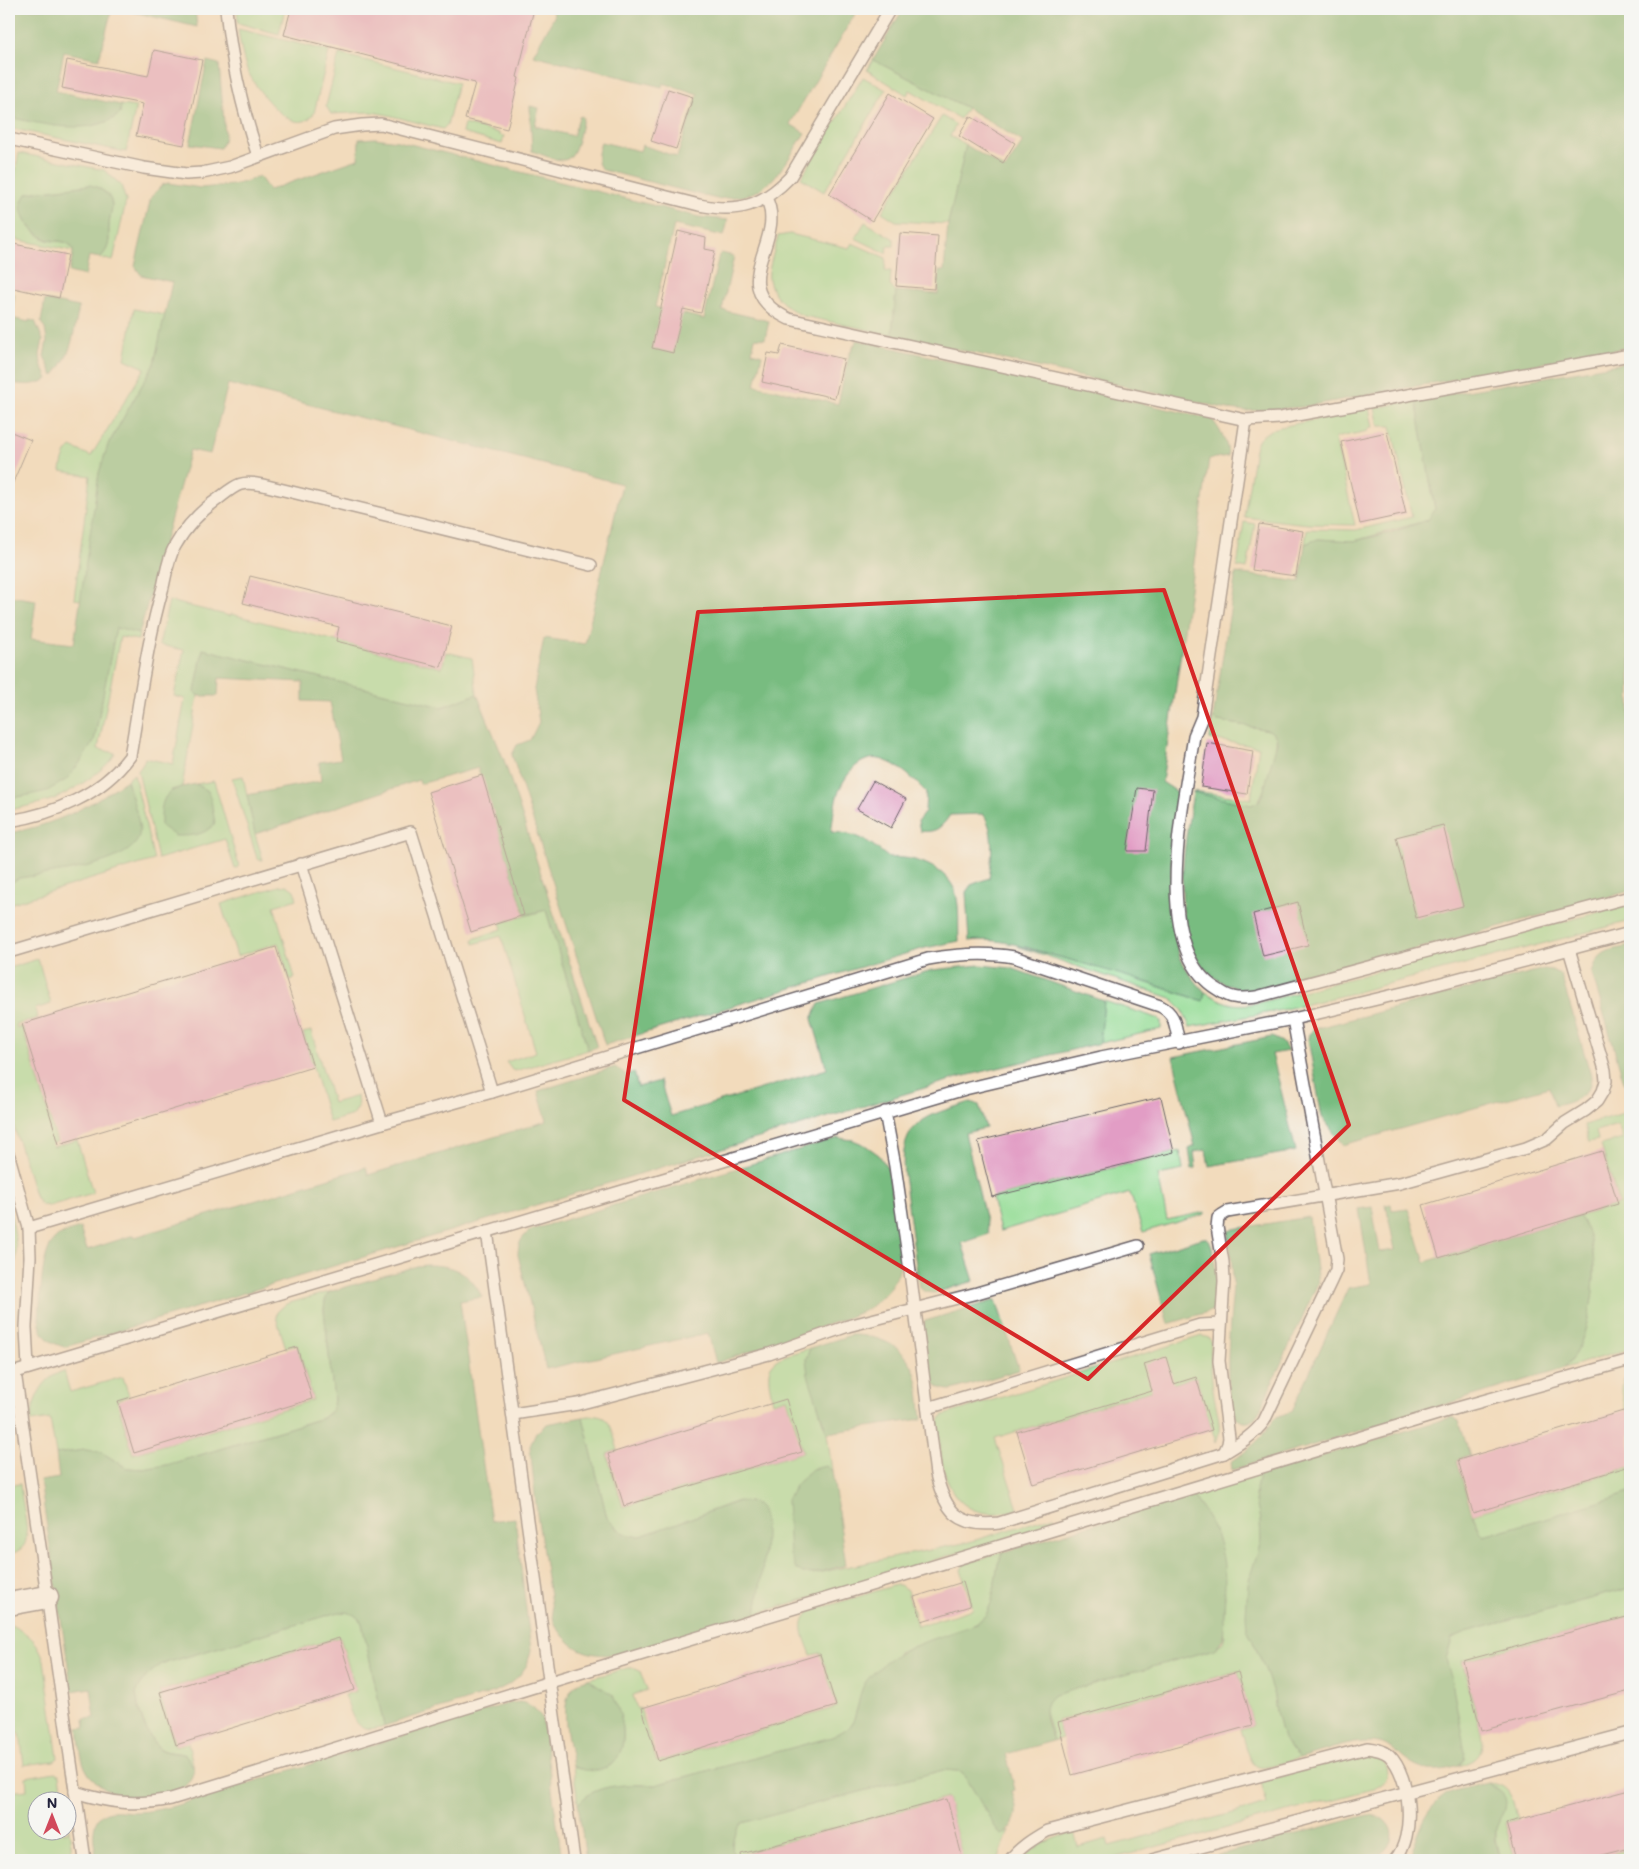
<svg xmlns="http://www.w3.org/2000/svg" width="1639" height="1869" font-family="Mali,sans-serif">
	<rect width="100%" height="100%" fill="#f6f6f2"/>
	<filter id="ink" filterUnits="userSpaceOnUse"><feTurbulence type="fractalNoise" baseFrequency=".02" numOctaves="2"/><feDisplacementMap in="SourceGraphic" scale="10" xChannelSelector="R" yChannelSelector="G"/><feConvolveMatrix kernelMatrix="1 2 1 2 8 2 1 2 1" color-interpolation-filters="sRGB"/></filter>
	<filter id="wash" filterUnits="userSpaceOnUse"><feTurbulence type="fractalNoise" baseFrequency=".0096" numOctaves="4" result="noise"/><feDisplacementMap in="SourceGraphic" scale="20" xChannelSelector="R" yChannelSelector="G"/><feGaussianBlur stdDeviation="1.12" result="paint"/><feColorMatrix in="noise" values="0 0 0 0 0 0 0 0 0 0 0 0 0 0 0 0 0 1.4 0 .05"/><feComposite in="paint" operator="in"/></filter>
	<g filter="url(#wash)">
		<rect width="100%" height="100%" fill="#f2dbbc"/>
		<g fill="#96dd97" stroke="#5c8069">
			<path d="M237,9H285L279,34L238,23Z"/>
			<path d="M238,29L329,51L314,113C294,143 253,86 246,67C242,55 240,42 238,29Z"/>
			<path d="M339,54L458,83L447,125L443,129L388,115L371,112L331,114L326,106Z"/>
			<path d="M873,60L967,108L960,119L910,90L907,95L867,70Z"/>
			<path d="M863,77L886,90L824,192L801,178Z"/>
			<path d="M121,105L136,107L126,152L9,128V117L28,121L120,114Z"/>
			<path d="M942,116L956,125L950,136L966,145L948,224L896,221L882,212Z"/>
			<path d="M464,124L499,133V135L504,136L502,144L462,133Z"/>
			<path d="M19,153L104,170L121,185L126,201L113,261L100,258C112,245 108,241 109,225C109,218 112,212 112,205C111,193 99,187 89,185L28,193C11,207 31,234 47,240C54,242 64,240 70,245C72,247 72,248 73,251L9,238V203Z"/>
			<path d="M865,222L894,239V246H887L886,253L855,238Z"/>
			<path d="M790,234L849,248L852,243L886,258L885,271H891L890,286L896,291L892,335L804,316C787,309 766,292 769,271C771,260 775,248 778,236Z"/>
			<path d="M134,309L165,315L154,364L108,445L99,473L81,600L74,599L90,476L61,471C62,462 64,453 71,447L91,456L145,368L125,359Z"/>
			<path d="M1416,400L1435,510L1428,520L1354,541L1318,539L1305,544L1307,529L1356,530L1412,517L1391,426H1379L1375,408Z"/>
			<path d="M1369,408L1373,427L1368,428V431L1335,438L1355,525L1308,524L1244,517L1255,449C1258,436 1265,433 1276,428Z"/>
			<path d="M1244,522L1255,524L1247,569L1237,567Z"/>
			<path d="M169,601L230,616L231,614L442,668L446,652L472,658L477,694L442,707L203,649L195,692L198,696L182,787L171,790L208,791L196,784L214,781L239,866L235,869L225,839L158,859L138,771L143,764L145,758L173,764L185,699L174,696L184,650L159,645Z"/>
			<path d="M116,627L139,634L138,640L120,637L98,749L115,753C110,768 69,793 54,799C39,804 24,807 9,810V798L24,796L94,741Z"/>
			<path d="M1213,718L1218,721L1269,730L1276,736C1278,752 1266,791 1257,803L1251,805L1193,792V791L1251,799L1259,747L1210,739Z"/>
			<path d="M134,774L154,860L9,904V884L19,878L68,870L140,829L127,780Z"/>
			<path d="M243,776L255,834L263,860H259L257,858L232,778Z"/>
			<path d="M287,885L294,890L297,899L274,906L295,978L290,980L278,943L237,956L221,904L279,886Z"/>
			<path d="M1630,904V921L1349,994L1277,1011L1190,1027L1182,1009L1171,998L1017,946L1107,970L1203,1001L1205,992C1227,1004 1232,1007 1258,1003Z"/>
			<path d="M546,910L588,1050L515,1071L512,1070L506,1062L536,1052L501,936L474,944L473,939L502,929L500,923Z"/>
			<path d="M38,959L51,1004L35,1009L38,1018L16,1025L17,1028L22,1026L57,1142L52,1143L53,1147L77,1140L93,1193L49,1206L41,1205L36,1198L9,1111V968Z"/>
			<path d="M1104,1001L1157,1018L1161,1021V1029L1100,1043Z"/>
			<path d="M311,1031L333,1103L357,1096L358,1107L353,1115L329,1122L303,1033Z"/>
			<path d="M1630,1111V1223L1625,1239L1630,1266V1349L1564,1368C1570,1360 1577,1352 1581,1342C1594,1308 1603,1247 1579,1216L1619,1204L1601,1145L1623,1139L1618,1125L1596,1131L1598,1140L1589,1142L1584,1125Z"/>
			<path d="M1180,1151L1183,1170L1158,1175L1167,1220L1205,1212V1214L1143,1232L1130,1193L1000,1231L992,1198Z"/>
			<path d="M9,1208C14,1226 17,1243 16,1261L9,1264Z"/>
			<path d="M329,1292L325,1301L324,1310L334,1400L332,1410L322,1418L167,1465L143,1469L127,1468L101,1452L85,1450L56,1454L50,1419L31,1422C32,1401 42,1377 64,1371L70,1392L123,1377L129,1396L117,1400L133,1454L313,1400L297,1345L286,1348L276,1317L277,1312L286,1304Z"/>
			<path d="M1202,1336L1209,1338L1211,1341C1210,1357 1211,1373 1213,1389C1215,1407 1224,1426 1216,1443L1196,1377L995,1438L1018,1509C984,1520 956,1511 945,1474C940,1459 940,1440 938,1424L941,1417L944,1415Z"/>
			<path d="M810,1348L806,1359L822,1420L827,1433L832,1471L826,1466L812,1574L969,1542L1054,1516L1056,1523L756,1614L764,1551L738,1501L641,1536C625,1537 617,1529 607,1518L583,1417C612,1411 611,1428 618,1450L607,1454L623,1507L803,1452L787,1398L773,1402C762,1357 772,1360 810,1348Z"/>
			<path d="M1630,1372V1408L1626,1410C1622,1396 1618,1383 1630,1372Z"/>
			<path d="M1630,1467V1493L1484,1536L1480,1531L1473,1514Z"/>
			<path d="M1259,1475L1255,1496L1260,1520L1261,1541L1247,1628L1265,1669L1274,1696L1276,1712L1283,1739L1300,1758C1253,1771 1255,1778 1241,1729L1253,1725L1238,1671L1057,1721L1062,1738L1053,1741L1044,1707L1049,1698L1055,1695L1214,1649L1223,1642L1225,1635L1223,1623L1225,1596L1201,1507L1192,1495Z"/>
			<path d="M20,1484C21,1497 29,1529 26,1540C25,1548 16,1553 9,1554V1485Z"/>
			<path d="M1003,1552L998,1564L992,1601L986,1615L976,1624L898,1653L861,1695L854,1719L847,1729L832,1737L655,1785C628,1785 597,1782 578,1804L573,1766L579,1769L610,1766C630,1744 626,1723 610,1701C603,1692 599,1685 588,1679L628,1668H633L640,1671L647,1690L633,1695L637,1709L640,1708L657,1762L837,1707L821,1653L811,1655C806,1641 795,1621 811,1611L896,1585H900L907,1590L917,1626L973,1609L961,1570L964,1564Z"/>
			<path d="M1630,1588V1616L1462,1661L1481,1731C1484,1753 1480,1760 1459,1766L1464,1759L1446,1659L1452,1638L1466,1632Z"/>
			<path d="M339,1612C350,1612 355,1613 362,1623L384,1726C355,1736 352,1716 345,1695L356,1691L340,1637L159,1691L175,1746L188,1743L194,1768L186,1755C178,1752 170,1753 163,1750C147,1742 139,1710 136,1694C142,1679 149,1673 162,1664Z"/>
			<path d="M9,1624C28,1634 37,1639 44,1660L58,1758L54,1761L24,1765L20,1733L9,1734Z"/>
			<path d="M1368,1754C1382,1756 1395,1769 1383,1782C1381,1785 1376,1787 1373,1789L1107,1860H1022C1035,1845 1055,1837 1074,1832L1078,1847L1107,1839L1109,1846L1267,1804L1261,1782L1356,1756Z"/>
			<path d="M943,1770L959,1771L965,1776L1005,1834L1009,1831L998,1860H963L947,1798L750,1851L753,1860H734C731,1845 731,1836 742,1823Z"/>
			<path d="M55,1772L60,1775L64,1801L38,1802V1832H68V1822L73,1860H50L48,1853L12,1859L9,1838V1792L27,1790L26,1777Z"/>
			<path d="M1488,1783C1512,1784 1512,1800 1518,1819L1505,1823L1515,1860H1501L1496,1837V1827L1504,1811L1497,1788Z"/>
			<path d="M1630,1849V1860H1588Z"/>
		</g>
		<g fill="#78bc80" stroke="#4d6f5e">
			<path d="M9,9H112L99,59L64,52L56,91L121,105L120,114C92,137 41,124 9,117Z"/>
			<path d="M121,9H195L197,27Z"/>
			<path d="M553,9H858L790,124L805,133L786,163L773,179L760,190L744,196L717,199L603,170C594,162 598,153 601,142L640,151L642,145L677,157L698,94L663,83L662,87L533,55L554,17Z"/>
			<path d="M903,9H1630V347L1302,407L1246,411L1228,409L892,335L896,291L938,294L939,271H944L948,224L966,145L1005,169L1023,142L967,108L873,60Z"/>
			<path d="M207,61L219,64L225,134L224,141L220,148L190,144Z"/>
			<path d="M530,106L539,108L535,126L573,136L579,117L582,116L583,119C580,129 577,160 563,160C554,160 541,154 532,151Z"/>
			<path d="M375,138L398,141L699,217L728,220L724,236L674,225L655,307L704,319L719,255L721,253L734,256L722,310L769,321L765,339L755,338L752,352L762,355L755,385L838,404L849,355L857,340L1212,419C1220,430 1228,442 1228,456L1209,459L1162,782L1179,793C1172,838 1168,878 1174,923C1175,933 1176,945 1179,954C1184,968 1195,981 1205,992L1203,1001C1155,984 1106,970 1056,956C1028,948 999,937 969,941L966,892L971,885L989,878C992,860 995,828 983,814L950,815C941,828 936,833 920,831L918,821L925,812L926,792C914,780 902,767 886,761C859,749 839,782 835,805C833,814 833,823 831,832C860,834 867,840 889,858C913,855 949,868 956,894C960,909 958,927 959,941L925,948L861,967L605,1045L512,755L517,745L530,740L539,722L534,689L544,638L585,644L622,484L228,384L210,454L190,450L139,634L116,628L94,741L79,764L66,780L47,791L24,796L9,798V596L36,600L31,639L74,644L99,473L108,445L154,364L172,282L141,275L135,266L151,197L162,185L168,183L201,188L232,185L245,182L259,176L269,190L358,159L359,139Z"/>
			<path d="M90,185C99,187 111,194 112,205C112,212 109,218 109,225C108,241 112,245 100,258L89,256L85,276L69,272C70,265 76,251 71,246C65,239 51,242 44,238C30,230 11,208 28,193Z"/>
			<path d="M9,292L15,294L11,318L29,322V320L35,321L43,340L40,355L41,364L48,379C35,386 24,385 9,383Z"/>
			<path d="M45,300L79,307C73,335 73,353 53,376L44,356L47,341L45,329L41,322Z"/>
			<path d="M1630,362V891L1406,952L1253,991C1157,981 1183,858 1193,792L1251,805L1257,803L1262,797L1277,742L1276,736L1269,730L1218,721L1213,718L1236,573L1300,582L1305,544L1318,539L1354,541L1389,533L1428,520L1435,509L1416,400Z"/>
			<path d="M203,649L442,707L477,694L504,760L597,1047L588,1050L546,910L525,915L478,768L420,784L419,780L255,834L247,795L321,781L319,762L341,759L330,702L303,701V682L219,678L218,696H198L195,692Z"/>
			<path d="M127,780C130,794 142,823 139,836C132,866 44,874 19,878L9,884V833C58,824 86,808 127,780Z"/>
			<path d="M196,784L208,791L211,800L215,823C205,836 190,836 175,836L161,826C160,794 166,790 196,784Z"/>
			<path d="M1630,946V1085L1625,1086L1592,973C1599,949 1608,951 1630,946Z"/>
			<path d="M980,965L1011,968L1104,1001L1100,1043L961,1077L65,1347C49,1343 41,1336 39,1319C41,1299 40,1254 55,1239C61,1233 71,1231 80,1228L87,1250L134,1235L135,1237L366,1167L368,1175L547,1121L538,1091L615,1067L626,1075L634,1072L638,1087L660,1081L671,1116L827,1069L812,1019L819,1004L932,970Z"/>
			<path d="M1544,969L1552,970L1561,975L1591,1076C1591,1097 1572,1102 1555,1106L1549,1087L1343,1145L1322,1117L1308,1039L1309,1034L1314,1029Z"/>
			<path d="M1272,1037L1282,1042L1288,1051L1272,1054L1296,1151L1209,1166L1206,1150L1194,1152L1196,1168L1192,1169L1189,1149L1195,1146L1173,1057Z"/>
			<path d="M971,1102L979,1105L986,1128L965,1133L989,1234L962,1243L974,1281L934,1293L925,1292L919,1287L904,1175C898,1121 928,1115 971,1102Z"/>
			<path d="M838,1138L853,1140L865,1145L879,1155L888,1169L902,1258L898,1274L887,1292L869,1308L847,1318L716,1363L708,1333L546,1369L518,1255C518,1243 521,1238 531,1230Z"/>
			<path d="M1391,1204L1392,1210L1408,1208L1425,1262L1579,1216C1603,1247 1594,1308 1581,1342C1577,1352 1570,1360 1564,1368L1232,1470L1231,1462C1248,1450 1265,1437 1274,1418L1292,1411L1348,1288L1371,1284L1359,1209L1372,1207L1380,1252L1395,1250L1386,1205Z"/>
			<path d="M1309,1217L1318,1283L1259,1412C1255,1418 1252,1423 1244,1422C1216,1418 1233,1305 1233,1283C1233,1265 1230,1248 1228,1230Z"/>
			<path d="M1203,1238H1207C1218,1250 1216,1294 1214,1310L1168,1324L1149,1254Z"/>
			<path d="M426,1265C453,1265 470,1272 482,1297L460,1301L491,1521L515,1518L531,1650L527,1665L519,1676L508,1685L494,1692L384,1726L362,1623C355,1613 350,1612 339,1612L162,1664C149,1673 142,1679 136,1694C139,1712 145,1736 159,1748C167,1754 177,1752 186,1755L194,1768C193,1775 191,1780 186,1785C173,1797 131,1800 115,1794C106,1789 94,1782 88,1773C80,1761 80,1742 78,1728L85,1727L84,1719L95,1718L91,1688L72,1691L40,1481L59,1478L56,1454L85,1450L101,1452L127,1468L143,1469L167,1465L323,1418L332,1410L334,1400L324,1310L325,1301L329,1292L417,1266Z"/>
			<path d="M16,1278L9,1335V1280Z"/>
			<path d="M996,1300L1019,1370L952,1390C945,1390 939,1389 934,1383C929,1376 925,1339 923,1328L925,1321Z"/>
			<path d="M851,1335C879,1335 907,1346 916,1376C920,1389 920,1405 922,1419L827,1433L808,1375L806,1359L810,1348Z"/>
			<path d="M583,1417L607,1518C617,1529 625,1537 641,1536L739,1501C746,1502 755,1501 760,1507C772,1521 759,1593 756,1614L624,1654C591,1657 571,1653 554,1622L537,1514L530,1446L536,1433L547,1424Z"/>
			<path d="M1452,1417L1459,1421L1470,1456L1457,1460C1463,1479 1471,1522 1484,1536L1630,1493V1588L1466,1632L1452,1638L1446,1659L1451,1677L1465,1751L1464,1759L1459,1766C1435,1772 1422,1774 1402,1757C1395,1751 1388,1745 1379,1743C1356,1738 1323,1752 1300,1758L1283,1739L1276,1712L1274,1696L1265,1669L1247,1628L1246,1615L1248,1583L1261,1541L1260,1520L1255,1496L1259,1475Z"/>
			<path d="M826,1466L832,1471L846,1565L812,1574L803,1573L796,1569L790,1555L787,1500L796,1484L812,1469Z"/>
			<path d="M1192,1495C1224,1537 1227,1560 1224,1611C1223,1631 1230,1634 1214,1649L1055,1695C1037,1705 1048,1725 1053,1741L1006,1754L1015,1790L1012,1791C1013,1797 1016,1802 1016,1808C1018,1817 1010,1832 1001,1835L998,1832L965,1776L959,1771L943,1770L742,1823C731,1836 731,1845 734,1860H586L578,1804C597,1782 628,1785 655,1785L832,1737C837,1734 842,1732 846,1729C861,1717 856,1694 867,1680C894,1647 938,1638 976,1624L986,1615L992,1601L998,1564L1003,1552Z"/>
			<path d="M588,1679L613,1695C617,1706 622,1717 623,1729C626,1762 603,1780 573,1766C569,1740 552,1687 588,1679Z"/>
			<path d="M520,1702C531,1704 536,1709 542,1718L562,1860H97C94,1844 87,1814 112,1811C119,1810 128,1812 135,1812C149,1812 161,1809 174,1806L510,1703Z"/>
			<path d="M1488,1783C1505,1794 1511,1798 1501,1818C1499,1821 1497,1825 1496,1829C1494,1839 1498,1850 1501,1860H1409C1418,1835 1423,1810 1447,1794C1456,1789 1477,1786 1488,1783Z"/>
			<path d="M1368,1815C1374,1816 1383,1817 1387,1823C1400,1838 1384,1856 1369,1860H1200Z"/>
		</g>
		<g id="blocks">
			<g fill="#e29dc5">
				<path d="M291,9H348L365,13L366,9H534L517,77L519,78L507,129L465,119L475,83L284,35Z"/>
				<path d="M154,50L202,60L184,145L136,136L143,104L62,88L67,60L148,76Z"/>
				<path d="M668,89L693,97L676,149L651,141Z"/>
				<path d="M890,93L933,119L872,221L829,194Z"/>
				<path d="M970,116L1015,143L1003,163L959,136Z"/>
				<path d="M678,231L706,238L705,249L715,251L701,313L683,309L673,353L652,348Z"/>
				<path d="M900,233L938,236L934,289L896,286Z"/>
				<path d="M9,243L68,255L59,298L9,287Z"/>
				<path d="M782,345L844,359L835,398L762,382L768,353L779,355Z"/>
				<path d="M9,431L31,440L9,492Z"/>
				<path d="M1387,432L1406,514L1360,524L1341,442Z"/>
				<path d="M1259,524L1303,531L1296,576L1252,570Z"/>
				<path d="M250,576L452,626L441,667L336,641L339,627L243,603Z"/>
				<path d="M1207,743L1253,751L1247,794L1201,787Z"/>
				<path d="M482,775L524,915L471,932L428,792Z"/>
				<path d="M873,781L906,799L891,828L857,809Z"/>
				<path d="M1137,788L1153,790L1146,851H1127Z"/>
				<path d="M1443,825L1463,906L1416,918L1396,837Z"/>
				<path d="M1298,902L1308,945L1263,956L1253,914Z"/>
				<path d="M276,947L313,1067L59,1144L22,1024Z"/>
				<path d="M1161,1097L1174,1152L992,1197L978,1141Z"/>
				<path d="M1602,1151L1618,1204L1439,1258L1423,1205Z"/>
				<path d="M297,1347L312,1399L134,1453L118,1401Z"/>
				<path d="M1166,1357L1174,1384L1196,1377L1212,1430L1033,1484L1017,1432L1152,1391L1144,1364Z"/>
				<path d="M786,1399L802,1452L624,1506L608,1454Z"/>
				<path d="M1630,1409V1466L1473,1513L1458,1460Z"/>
				<path d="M963,1582L970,1606L922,1621L914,1597Z"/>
				<path d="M1630,1616V1691L1481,1731L1463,1661Z"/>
				<path d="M339,1638L355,1690L176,1745L160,1692Z"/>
				<path d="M820,1654L836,1706L658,1761L642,1708Z"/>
				<path d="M1238,1672L1253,1725L1072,1775L1058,1722Z"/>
				<path d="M1630,1790V1848L1583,1860H1516L1506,1823Z"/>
				<path d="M947,1799L963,1860H742L741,1854Z"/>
			</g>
		</g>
	</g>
	<g filter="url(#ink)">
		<use href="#blocks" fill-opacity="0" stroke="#6b6368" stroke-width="1"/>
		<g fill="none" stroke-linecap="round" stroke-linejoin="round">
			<defs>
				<g id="lane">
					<path d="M226,9C231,60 242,108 258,156"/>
					<path d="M9,139L144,168L186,174L202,173L230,167L334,129L362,125L381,124L699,205C739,213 762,206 790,177L890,9"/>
					<path d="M766,198C789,241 720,286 789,319L1246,420L1280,418L1630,355"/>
					<path d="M1246,420L1202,717L1194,736C1184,801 1149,948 1217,989C1222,992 1227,996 1233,997C1241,999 1249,998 1256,997L1630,897"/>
					<path d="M9,821C55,814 102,794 130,756C140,699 147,642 163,587C166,574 168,558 175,546C185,528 201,511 218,499C236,485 240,480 263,485L591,565"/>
					<path d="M301,864L382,1123"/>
					<path d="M9,952L411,832L492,1092L382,1123L29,1228"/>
					<path d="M492,1092L928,959C958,954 985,952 1014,957L1160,1006C1176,1014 1175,1026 1179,1043"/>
					<path d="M885,1112L895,1166L908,1256L936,1474C945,1511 958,1528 999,1523L1224,1453C1239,1444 1254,1435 1264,1421L1331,1281L1336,1270L1337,1259L1293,1019"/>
					<path d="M9,1156L29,1228L30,1257L26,1327L28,1368"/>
					<path d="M487,1231L574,1860"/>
					<path d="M15,1372L85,1860"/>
					<path d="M9,1374L965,1089L1101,1057L1293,1019L1415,990L1630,933"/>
					<path d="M928,1408L1200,1325L1221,1324"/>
					<path d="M513,1414L578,1404L769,1354L848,1326L977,1293L1138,1246"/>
					<path d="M1224,1453L1228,1444L1229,1438L1219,1361L1224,1281L1223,1262L1217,1227L1218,1218L1222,1215L1227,1212L1400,1183L1526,1148L1547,1139L1565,1123L1586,1110L1597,1101L1603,1091L1606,1081L1605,1070L1569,949"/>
					<path d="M75,1792C110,1803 134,1806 171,1799L550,1682L1454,1409L1630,1360"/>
					<path d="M1010,1860C1020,1847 1033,1839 1047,1831L1367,1748C1375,1749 1383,1750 1389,1755C1411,1777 1416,1836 1395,1860"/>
					<path d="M1152,1860L1630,1733"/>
				</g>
				<path id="street" d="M9,1604L47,1597"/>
			</defs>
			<use href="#lane" stroke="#6b6368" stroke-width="14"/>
			<use href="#street" stroke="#6b6368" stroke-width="25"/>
			<use href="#lane" stroke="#fff" stroke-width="11"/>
			<use href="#street" stroke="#fff" stroke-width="22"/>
		</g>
	</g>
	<path d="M0 0H1639V1869H0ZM1164,590L1349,1125L1088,1379L624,1100L698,612Z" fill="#f2dbbc" fill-opacity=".55" fill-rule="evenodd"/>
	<path fill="none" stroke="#d62828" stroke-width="4" stroke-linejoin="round" d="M1164,590L1349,1125L1088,1379L624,1100L698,612Z"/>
	<rect width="1639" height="1869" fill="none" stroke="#f6f6f2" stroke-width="30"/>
	<g transform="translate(52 1816)"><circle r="24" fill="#f6f6f2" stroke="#a1a1a9"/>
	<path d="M0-4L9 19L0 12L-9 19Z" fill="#d1495b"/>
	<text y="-8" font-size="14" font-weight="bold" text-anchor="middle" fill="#22223b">N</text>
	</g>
</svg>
